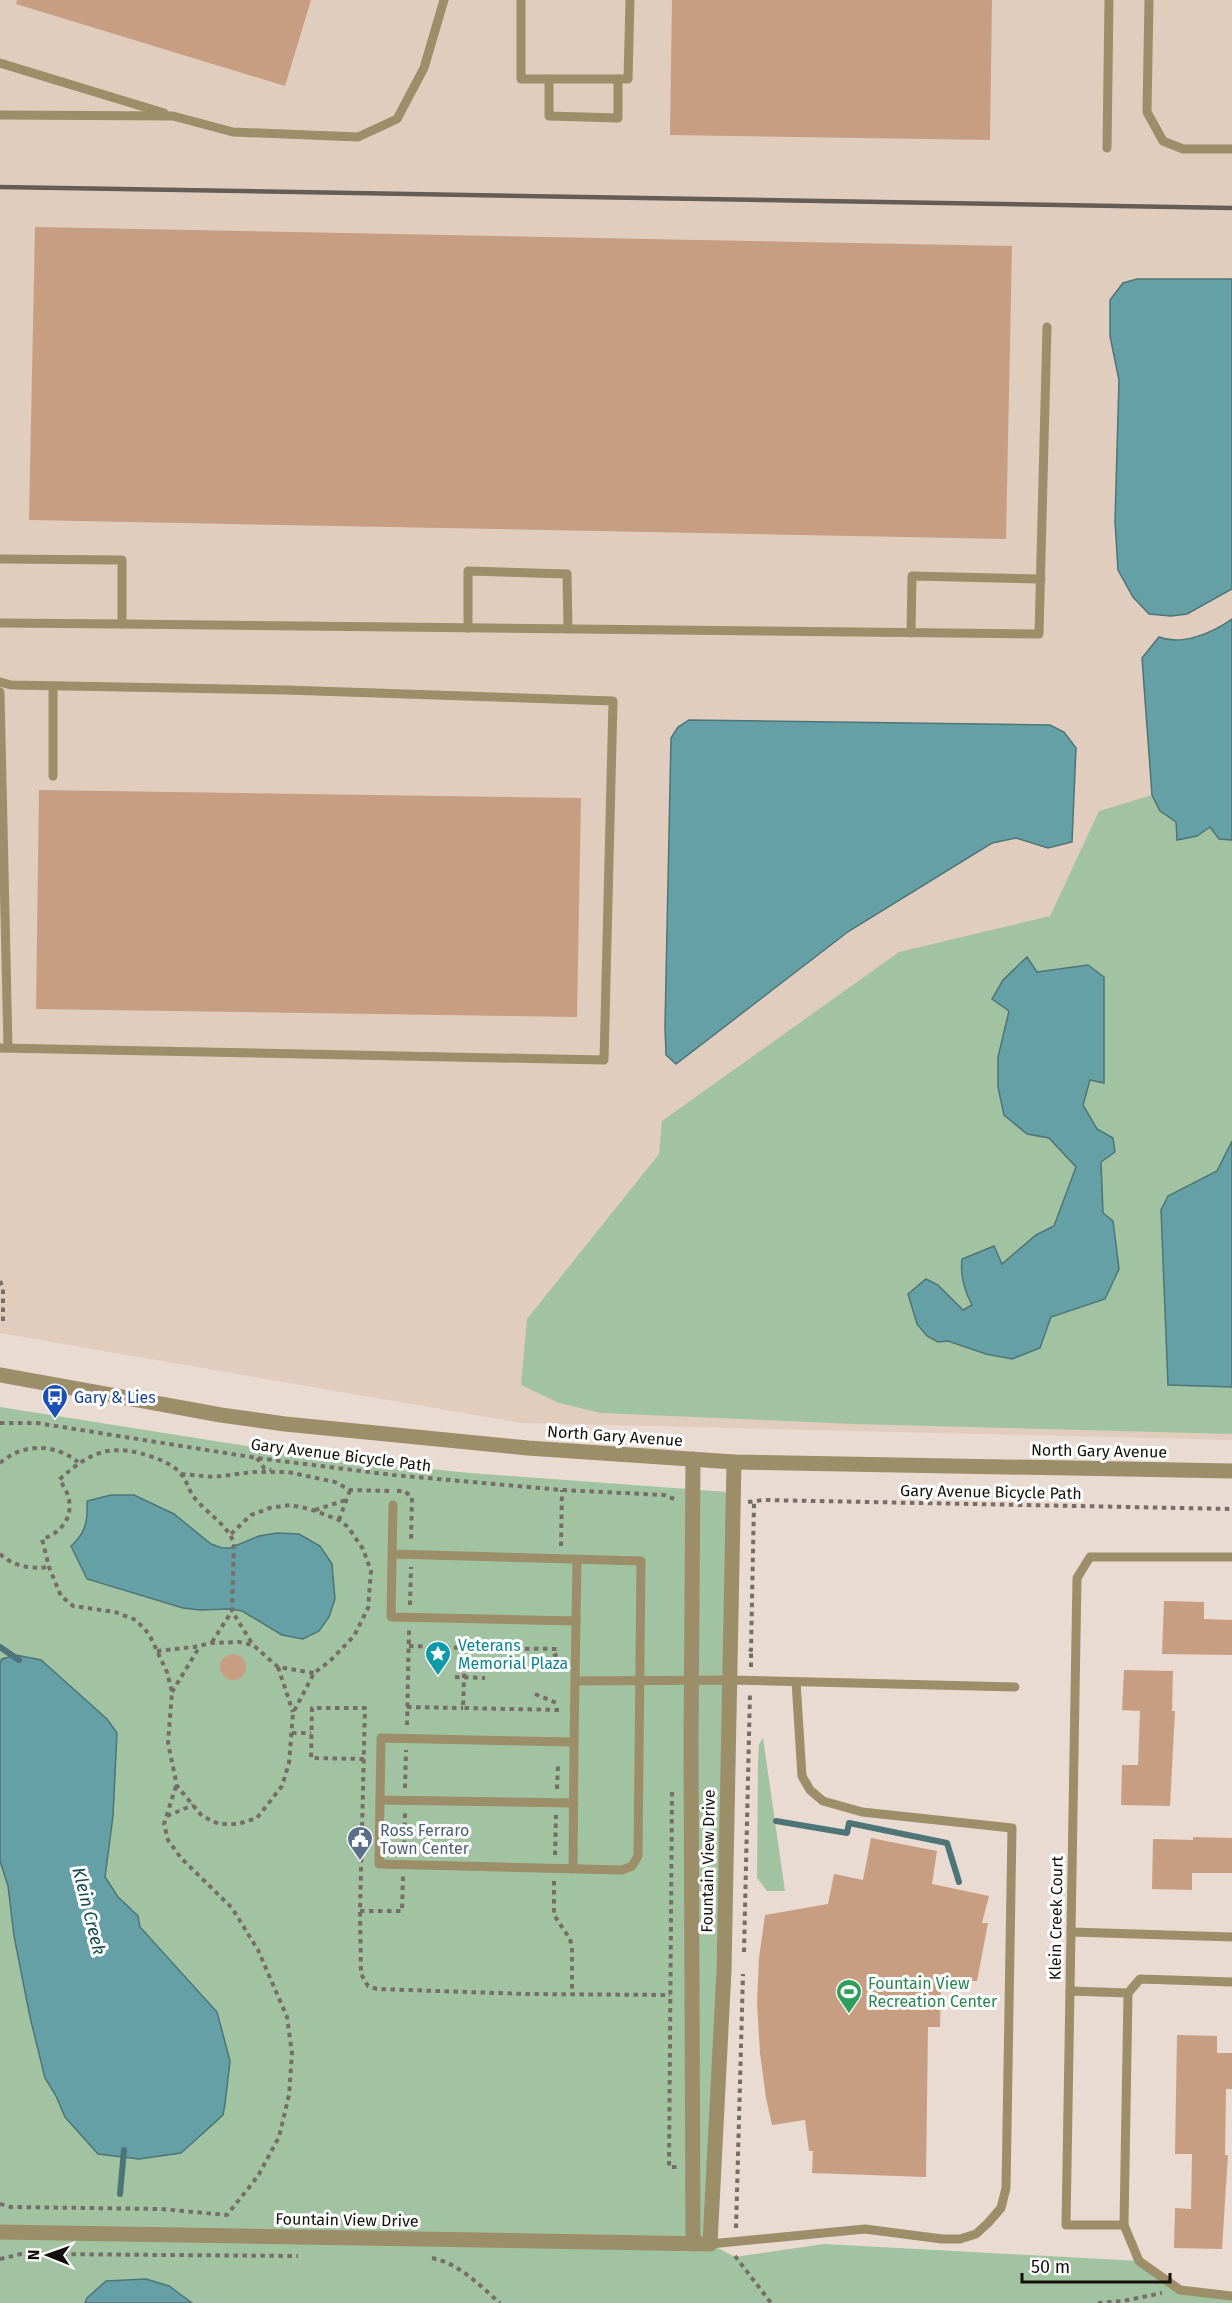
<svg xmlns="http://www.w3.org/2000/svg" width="1232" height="2303" font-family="'Fira Sans',sans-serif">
	<rect width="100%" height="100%" fill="#e9dbd1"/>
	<path fill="#e1cdbe" d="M0,0H1232V1440L521,1423L0,1333Z"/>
	<g fill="#a2c3a2">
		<path d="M1152,795L1232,840V1434L854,1424L601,1413L559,1403L521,1385L527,1319L659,1154L662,1121L899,952L1050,916L1099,811Z"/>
		<path d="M0,1407L322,1458L470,1473L728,1492L710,2244L735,2257L824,2244L1139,2261L1180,2290L1232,2296V2303H0Z"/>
		<path d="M763,1738L785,1891H767L757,1878L758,1762L759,1744Z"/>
	</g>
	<g fill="#65a0a6" stroke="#4d7578" stroke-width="1.5">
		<path d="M1137,279H1232V589L1187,614L1171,616L1149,614L1133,597L1118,570L1115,521L1119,380L1110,336V300L1123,283Z"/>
		<path d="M1232,619V840L1219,839L1210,827L1197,836L1177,840L1176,822L1160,811L1152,795L1142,658L1159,637C1182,646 1212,633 1232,619Z"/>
		<path d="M689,720L1050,725L1064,732L1076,748L1072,842L1048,848L1016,838L992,843L849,931L676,1064L666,1055L665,1027L671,738L678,727Z"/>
		<path d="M1027,957L1037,972L1088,965L1104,977V1083L1090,1080L1083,1105L1097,1129L1113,1138L1115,1152L1101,1162L1103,1213L1113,1221L1119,1269L1105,1299L1051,1317L1040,1348L1012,1359L986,1354L948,1341L938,1342L927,1336L917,1324L908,1294L926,1279L938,1285L963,1310L972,1305C964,1290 960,1276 962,1259L994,1246L1002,1264L1036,1235L1054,1226L1076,1167L1049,1138L1027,1134L1004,1115L998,1087V1057L1009,1011L992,999L1003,980Z"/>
		<path d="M1232,1141V1387L1168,1385L1161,1210L1168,1196L1217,1171Z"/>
		<path d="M111,1495H134L174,1514L211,1544L222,1548H230L259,1536L277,1533L299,1534L320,1546L332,1564L335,1599L329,1617L319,1631L303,1639L282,1635L242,1611L230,1609L200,1610L183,1608L87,1579L71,1546C86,1533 88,1520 87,1501Z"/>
		<path d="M16,1655L41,1660L107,1719L117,1733L113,1816L105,1877L118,1897L138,1916L140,1927L217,2012L230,2061L225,2104L223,2115L181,2153L139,2159L98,2154L65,2117L56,2096L45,2078L30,2017L14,1936L8,1886L0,1861V1662L2,1659Z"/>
		<path d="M146,2279L169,2286L192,2303H85L87,2298L106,2281Z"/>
	</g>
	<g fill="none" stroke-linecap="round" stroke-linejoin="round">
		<g stroke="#4d7578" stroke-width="6">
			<path d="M0,1647L19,1660"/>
			<path d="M776,1821L847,1833L849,1823L947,1843L959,1882"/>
			<path d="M120,2194L124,2150"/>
		</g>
	</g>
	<g fill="#c79e82">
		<path d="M17,0H311L285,86L16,4Z"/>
		<path d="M672,0H992L990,140L670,135Z"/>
		<path d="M35,227L1012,246L1006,539L29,520Z"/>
		<path d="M39,790L581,798L577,1017L36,1009Z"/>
		<path d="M1164,1601L1204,1602V1619L1232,1620V1655L1162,1654Z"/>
		<circle cx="233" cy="1667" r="13"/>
		<path d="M1124,1670L1173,1671L1172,1711H1175L1170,1806L1121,1805L1122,1765H1138L1140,1711L1122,1710Z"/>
		<path d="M1193,1837L1232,1838V1873H1192V1890L1152,1889L1153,1839L1193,1840Z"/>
		<path d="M871,1838L937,1851L932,1884L989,1896L982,1923H988L977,1981H941L940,2027H928L926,2177L812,2173L813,2151H809L805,2120L772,2125L766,2098L760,2053L757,2003L759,1958L765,1915L828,1904L834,1874L863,1880Z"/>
		<path d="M1177,2035L1217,2036V2053H1232V2089H1226L1225,2155H1228L1222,2249L1174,2248L1175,2208L1191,2209L1192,2154H1175Z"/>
	</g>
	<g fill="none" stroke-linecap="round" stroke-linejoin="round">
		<g stroke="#766d66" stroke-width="4" stroke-dasharray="4.5 4.5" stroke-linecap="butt">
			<path d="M0,1281L3,1288V1324"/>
			<path d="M0,1423H37L257,1458L393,1475L562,1490L664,1495L677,1500"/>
			<path d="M257,1458L264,1468L271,1470"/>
			<path d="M0,1463C23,1443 54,1443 78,1462"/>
			<path d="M181,1474L214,1477L253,1472H288L335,1482L350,1490L390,1491"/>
			<path d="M397,1491H404L412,1497L411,1542"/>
			<path d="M748,1502L764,1500L1232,1509"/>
			<path d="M315,1510L346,1500"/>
			<path d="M339,1520L350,1490"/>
			<path d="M231,1534L251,1515L270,1508L290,1505L310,1509L339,1520L348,1527L363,1549L371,1571L368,1608L354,1636L330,1661L314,1673L293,1713L289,1763L282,1786L257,1818L238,1824H219L202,1816L177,1786L168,1743L172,1692L167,1672L149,1634L136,1620L115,1612L73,1606L61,1596L49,1567L42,1539C71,1530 78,1502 59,1480C90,1451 113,1442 155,1458C164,1461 176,1467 182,1475C189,1485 188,1491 198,1502C211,1516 227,1525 234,1543L232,1611L253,1645"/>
			<path d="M561,1546L562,1490"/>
			<path d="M0,1554C14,1567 31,1569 49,1567"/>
			<path d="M410,1605L411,1567"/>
			<path d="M212,1642L232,1611"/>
			<path d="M409,1646L465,1648"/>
			<path d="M749,1649L751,1650L754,1503"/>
			<path d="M157,1651L194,1647L211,1643L239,1642L253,1645L278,1667L314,1673"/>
			<path d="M537,1664L560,1653"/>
			<path d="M278,1667L293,1712"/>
			<path d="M751,1667V1650"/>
			<path d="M455,1677L485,1678"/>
			<path d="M172,1692L200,1646"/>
			<path d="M535,1694L559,1704"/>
			<path d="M407,1707L463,1708"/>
			<path d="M559,1710L463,1708L465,1648L560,1649"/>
			<path d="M407,1725L409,1630"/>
			<path d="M292,1733H311"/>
			<path d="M364,1759L311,1758L312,1708H365L360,1911L361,1974L368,1986L377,1989L527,1994L670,1995"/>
			<path d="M405,1788L406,1750"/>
			<path d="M557,1789L558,1764"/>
			<path d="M672,1792L669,2167H677"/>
			<path d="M167,1816L193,1805"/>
			<path d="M404,1854L405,1813"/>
			<path d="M555,1855L556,1815"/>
			<path d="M554,1881V1915L570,1939L572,1947V1995"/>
			<path d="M360,1911H402L403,1876"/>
			<path d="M744,1952L750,1692"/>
			<path d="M0,2204L11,2207L161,2209L227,2215L258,2176L279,2137L289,2095L292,2053L287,2017L258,1950L232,1908L181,1858L168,1840L164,1824L176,1786"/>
			<path d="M736,2228L743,1974"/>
			<path d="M735,2256L771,2303"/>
			<path d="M432,2258C459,2263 480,2286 500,2303"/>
			<path d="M0,2259L21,2254H38L298,2256"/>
			<path d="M1098,2303L1123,2301L1162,2293"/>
		</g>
		<g stroke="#9b8e68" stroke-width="9">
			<path d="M521,0V79H628L630,0"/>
			<path d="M1149,0L1147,112L1163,141L1183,149H1232"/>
			<path d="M0,63L164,113"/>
			<path d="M549,79V116L618,118V79"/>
			<path d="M0,115L173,116L233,132L358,137L397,119L424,68L444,0"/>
			<path d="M1107,148L1109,0"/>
			<path d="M0,559L122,560V624L0,623"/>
			<path d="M122,624L1039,634L1047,327"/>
			<path d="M468,628V571L567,574L568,629"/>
			<path d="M911,633L912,576L1041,579"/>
			<path d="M0,682L11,685L286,690L613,701L604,1060L0,1048"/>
			<path d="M53,686V776"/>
			<path d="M0,692L8,1048"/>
			<path d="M392,1554L641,1561L638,1856L632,1866L622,1870L379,1864L381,1738L574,1742L576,1621L391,1617L393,1505"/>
			<path d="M576,1621L577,1560"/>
			<path d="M575,1681L730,1680L1015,1687"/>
			<path d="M380,1800L574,1803"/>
			<path d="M573,1869L574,1742"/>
			<path d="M1071,1932L1232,1937"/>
			<path d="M1070,1991L1128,1993L1124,2225L1139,2261L1180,2290L1232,2296"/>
			<path d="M1128,1993L1140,1979L1232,1982"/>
			<path d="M1124,2225H1066L1077,1578L1090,1557H1232"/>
			<path d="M710,2244L865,2229L942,2239H960L976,2234L988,2223L1001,2208L1006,2188L1012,1828L862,1812L823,1801L810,1790L802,1776L796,1682"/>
		</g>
		<g stroke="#9b8e68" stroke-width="15">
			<path d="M693,1459L691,1742L693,2244"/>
			<path d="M0,2232L710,2244L724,1970L734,1462"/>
		</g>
		<path stroke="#9b8e68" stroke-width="15" d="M0,1375L221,1415L285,1424L528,1448L734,1462L1232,1471"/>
		<path stroke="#645c56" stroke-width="4.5" d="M0,187L1232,208"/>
	</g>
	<defs>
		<symbol id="bus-pin" viewBox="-11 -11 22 30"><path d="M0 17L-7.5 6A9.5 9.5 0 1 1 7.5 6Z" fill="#1a4fb4" stroke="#fff"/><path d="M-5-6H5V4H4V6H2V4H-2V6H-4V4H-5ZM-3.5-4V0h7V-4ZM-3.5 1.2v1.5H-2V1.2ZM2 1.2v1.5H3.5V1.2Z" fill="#fff"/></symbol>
		<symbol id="sight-pin" viewBox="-11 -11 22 30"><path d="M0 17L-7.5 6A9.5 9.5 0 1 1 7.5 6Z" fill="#0f9aa8" stroke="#fff"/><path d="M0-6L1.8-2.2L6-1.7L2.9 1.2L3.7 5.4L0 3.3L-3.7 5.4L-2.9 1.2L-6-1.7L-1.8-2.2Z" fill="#fff"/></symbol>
		<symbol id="civic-pin" viewBox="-11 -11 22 30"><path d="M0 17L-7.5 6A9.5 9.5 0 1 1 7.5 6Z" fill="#5c6f8a" stroke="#fff"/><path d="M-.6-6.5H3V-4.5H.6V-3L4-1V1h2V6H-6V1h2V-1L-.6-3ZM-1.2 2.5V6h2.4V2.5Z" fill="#fff"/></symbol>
		<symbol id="stadium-pin" viewBox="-11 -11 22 30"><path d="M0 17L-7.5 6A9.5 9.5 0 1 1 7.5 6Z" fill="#2e9e5b" stroke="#fff"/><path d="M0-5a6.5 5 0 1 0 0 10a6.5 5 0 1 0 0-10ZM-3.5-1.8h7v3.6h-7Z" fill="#fff"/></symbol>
	</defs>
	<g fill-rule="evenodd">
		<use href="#bus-pin" x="40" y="1382" width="30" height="40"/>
		<use href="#sight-pin" x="423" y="1639" width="30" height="40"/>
		<use href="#civic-pin" x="345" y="1824" width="30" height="40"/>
		<use href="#stadium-pin" x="834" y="1977" width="30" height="40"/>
	</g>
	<g text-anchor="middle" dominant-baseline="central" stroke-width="6" stroke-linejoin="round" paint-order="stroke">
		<g font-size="16" fill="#164399" stroke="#fff" text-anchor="start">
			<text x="74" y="1397">Gary &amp; Lies</text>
		</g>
		<g font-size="16" fill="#14100c" stroke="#fff">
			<text transform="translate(615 1436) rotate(4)">North Gary Avenue</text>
			<text transform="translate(1099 1451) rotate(1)">North Gary Avenue</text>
			<text transform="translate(341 1455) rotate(7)">Gary Avenue Bicycle Path</text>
			<text transform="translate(991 1492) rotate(1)">Gary Avenue Bicycle Path</text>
			<text transform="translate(708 1861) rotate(-89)">Fountain View Drive</text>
			<text transform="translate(1056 1918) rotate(-89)">Klein Creek Court</text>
			<text transform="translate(347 2220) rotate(1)">Fountain View Drive</text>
		</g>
		<g font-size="16" fill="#0d838f" stroke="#fff" text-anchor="start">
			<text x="458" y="1645">Veterans<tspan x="458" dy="18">Memorial Plaza</tspan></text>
		</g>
		<g font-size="16" fill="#4e5e75" stroke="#fff" text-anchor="start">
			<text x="380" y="1830">Ross Ferraro<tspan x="380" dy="18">Town Center</tspan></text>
		</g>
		<g font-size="16" fill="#27864d" stroke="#fff" text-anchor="start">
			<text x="868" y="1983">Fountain View<tspan x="868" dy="18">Recreation Center</tspan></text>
		</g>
		<g font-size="18" font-style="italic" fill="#174d52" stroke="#fff">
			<text transform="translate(89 1911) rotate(76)">Klein Creek</text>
		</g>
	</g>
	<g transform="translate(48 2255) rotate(271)" stroke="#ffffff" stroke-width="4.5" paint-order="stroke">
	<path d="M0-4.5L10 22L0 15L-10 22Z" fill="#14100c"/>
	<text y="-9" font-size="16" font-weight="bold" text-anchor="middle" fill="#14100c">N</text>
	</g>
	<path d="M1022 2273v9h148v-9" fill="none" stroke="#14100c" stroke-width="3"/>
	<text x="1031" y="2273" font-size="18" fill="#14100c" stroke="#ffffff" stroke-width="4.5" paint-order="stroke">50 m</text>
</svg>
